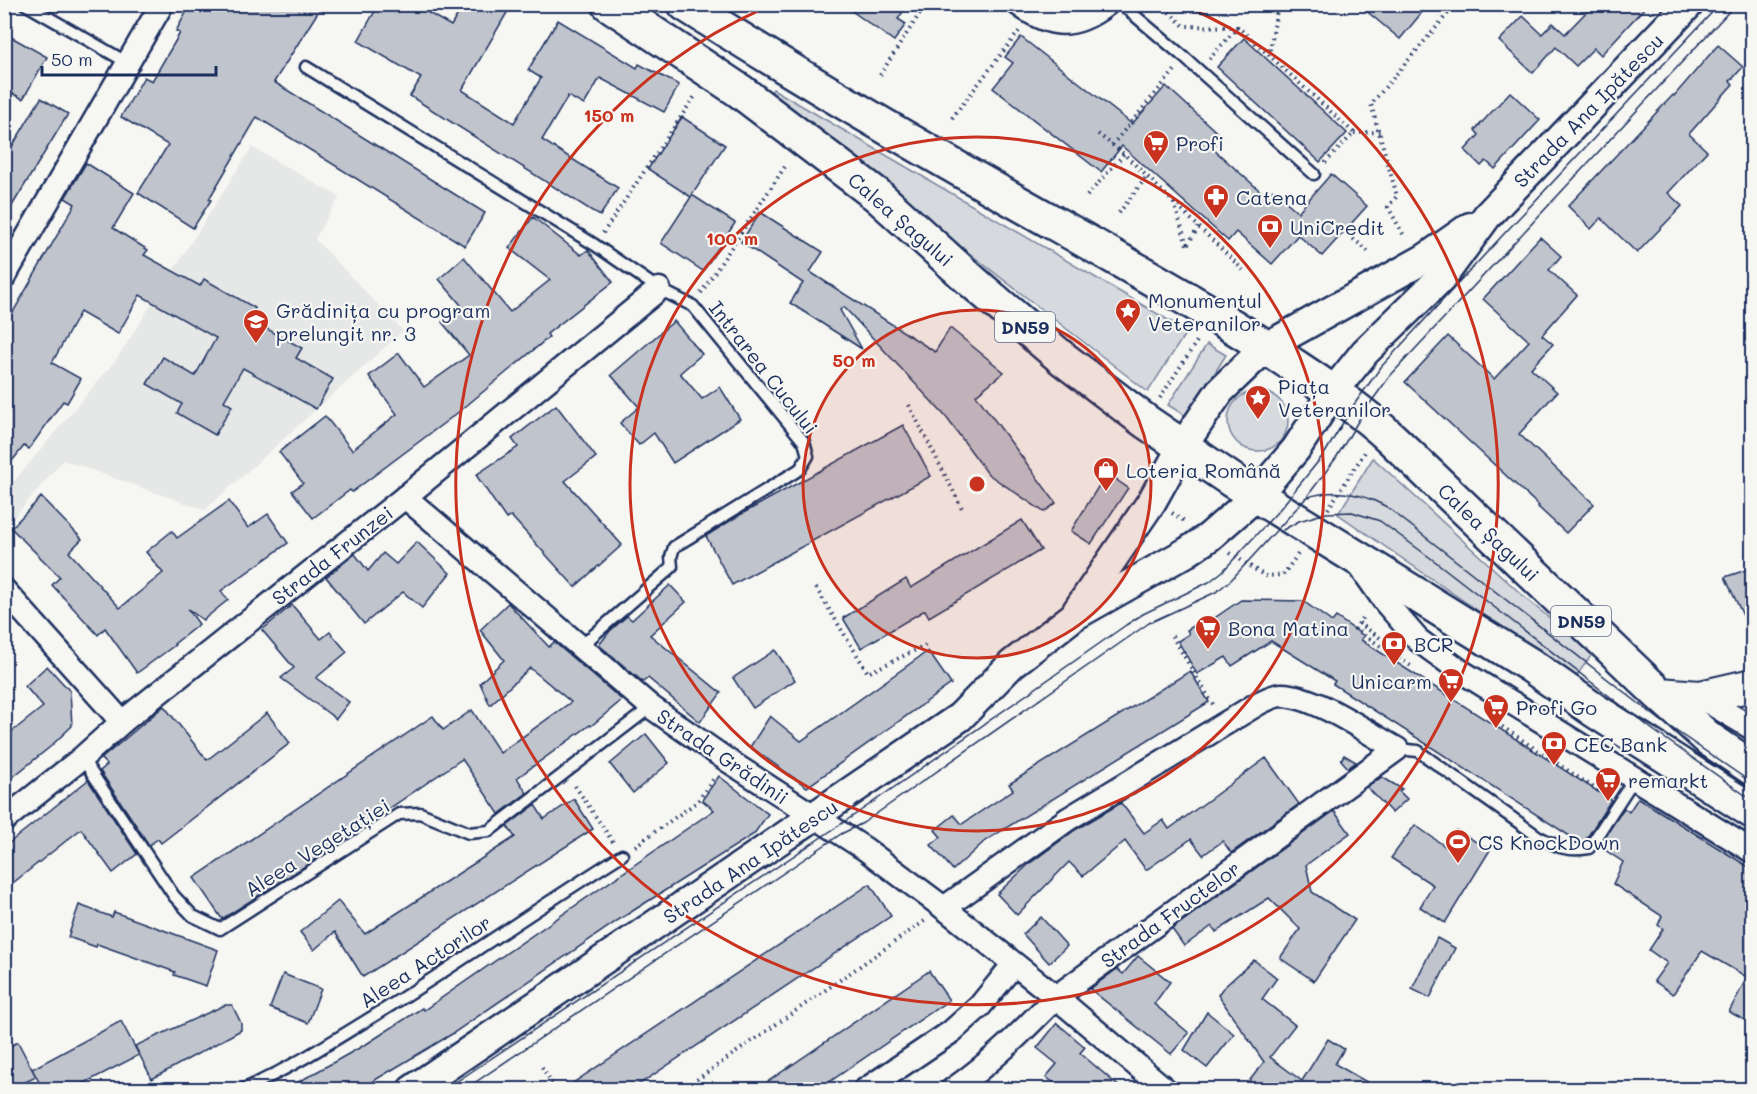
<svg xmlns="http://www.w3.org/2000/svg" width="1757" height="1094" font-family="Mali,sans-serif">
	<rect width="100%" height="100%" fill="#f6f6f2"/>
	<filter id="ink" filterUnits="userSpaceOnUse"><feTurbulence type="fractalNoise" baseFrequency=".0167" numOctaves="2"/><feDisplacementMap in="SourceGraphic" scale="12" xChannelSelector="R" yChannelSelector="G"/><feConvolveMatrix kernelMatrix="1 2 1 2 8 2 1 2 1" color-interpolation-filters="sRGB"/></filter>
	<g filter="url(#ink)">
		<path fill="#e6e7e7" d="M252,147L339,197L315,239L403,331L205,510L63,460L5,528V492L116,360Z"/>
		<g fill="#d6d9dd" stroke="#78849e" stroke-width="1.5">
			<path d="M773,89L1187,331L1148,392L768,97Z"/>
			<path d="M1207,344L1226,355L1187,417L1168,405Z"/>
			<circle cx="1258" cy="421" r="30"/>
			<path d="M1373,458L1531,603L1593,653L1575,678L1338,514Z"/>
		</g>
		<g fill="#c0c4cd" stroke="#1b2f5e" stroke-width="1.5">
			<path d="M191,4H323L274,82L485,213L465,246L257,117L209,199L211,200L193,228L138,193L168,145L121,117L144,77L152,81L180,33L176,31Z"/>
			<path d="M379,4H413L451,26L464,4H512L462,90L514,123L541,78L528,70L558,20L637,68L639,64L679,85L664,112L600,78L584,105L568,96L542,140L618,188L600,216L410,96L421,78L358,41Z"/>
			<path d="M842,4H908L898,19L906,24L894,41Z"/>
			<path d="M1358,4H1429L1400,39Z"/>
			<path d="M1594,4H1648L1601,55L1594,48L1576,66L1556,47L1533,73L1499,41L1523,16L1542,34L1553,23L1565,34Z"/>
			<path d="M4,33L47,57L23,99L4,89Z"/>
			<path d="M1021,37L1132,124L1166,86L1222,137L1212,148L1267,197L1273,190L1298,212L1331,174L1367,206L1322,256L1298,235L1272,264L1236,232L1228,241L1122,146L1101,172L993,88L1013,63L1005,57Z"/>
			<path d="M1244,38L1347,133L1320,162L1217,67Z"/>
			<path d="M1718,45L1743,67L1730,81L1733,84L1689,134L1707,151L1668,193L1682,206L1637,253L1601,218L1591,229L1568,206L1673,95L1674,96Z"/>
			<path d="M1510,92L1540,120L1495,169L1486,161L1481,166L1465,150L1479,135L1475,130Z"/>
			<path d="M41,98L68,114L4,219V160Z"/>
			<path d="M682,117L725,145L692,195L735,223L703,271L661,243L691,197L648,169Z"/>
			<path d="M86,163L134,193L113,228L148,250L144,255L200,286L204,279L255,308L249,319L302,348L296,358L333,379L316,409L243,368L224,401L232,406L215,435L177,413L182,404L147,384L163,357L195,376L216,338L140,295L118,334L80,312L52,363L81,379L67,403L63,401L29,449L24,446L4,471V328L75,204L65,198Z"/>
			<path d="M760,212L823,252L810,272L935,352L950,328L1004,372L976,395L1056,503L1044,512L988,474L946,417L844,307L840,310L862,349L790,303L803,283L741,242Z"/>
			<path d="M533,217L581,255L588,250L613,282L547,334L549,337L460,411L352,492L350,490L313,518L292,491L303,483L279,452L325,416L352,450L397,414L369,376L399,353L424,387L469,355L442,322L461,305L439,279L464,257L510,312L550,280L509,248Z"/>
			<path d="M1540,237L1561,256L1549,270L1577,295L1542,335L1553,344L1531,368L1557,392L1519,434L1594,504L1566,533L1538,507L1539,506L1405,382L1448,336L1494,379L1529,341L1483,299Z"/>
			<path d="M674,321L702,354L680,373L702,399L720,387L740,419L673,463L654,433L639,445L620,423L639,407L611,375Z"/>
			<path d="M556,405L596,457L565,481L622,545L575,587L511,516L506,519L476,475L518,447L512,439Z"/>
			<path d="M903,425L931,476L732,585L706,536L738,516Z"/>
			<path d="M1109,469L1118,481L1128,488L1091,544L1071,531Z"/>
			<path d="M41,497L82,539L69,552L120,608L163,573L146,552L172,531L177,538L229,501L248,528L268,514L288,543L221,591L228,600L203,620L188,609L199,624L174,644L175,645L137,673L105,628L98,635L52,585L60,577L11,528Z"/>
			<path d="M1022,520L1041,550L929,617L925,610L861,648L843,618L906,579L911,588Z"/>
			<path d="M417,542L450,573L422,608L403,592L364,624L326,577L355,554L368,571L383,553L396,564Z"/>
			<path d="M1752,568V635L1725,577Z"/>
			<path d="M670,585L686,602L650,635L721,693L700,722L648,678L643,682L599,645L610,631L627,616L632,620Z"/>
			<path d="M1241,600L1303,601L1332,622L1336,617L1364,636L1361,640L1611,800L1585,841L1579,842L1333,684L1335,681L1271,641L1232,666L1226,657L1197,674L1178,641L1189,634L1187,630L1208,617L1210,621Z"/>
			<path d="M508,603L549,647L554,642L622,700L591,726L590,725L517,778L527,793L499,814L462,759L299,870L222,919L194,878L433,716L443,730L472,710L500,753L571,702L530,668L490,705L480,683L504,660L480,630Z"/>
			<path d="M292,605L321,639L330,632L347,652L316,678L349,702L336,719L281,678L294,668L262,630Z"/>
			<path d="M775,650L795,680L753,708L733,678Z"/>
			<path d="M928,651L951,684L807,787L750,747L770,716L801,741Z"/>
			<path d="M47,666L70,691L72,726L50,747L4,784V738L43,707L25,686Z"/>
			<path d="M1190,671L1209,702L985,841L953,870L931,845L941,837L935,830L954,815L962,824L1013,790L1009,784Z"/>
			<path d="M164,706L207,760L267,713L290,743L161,843L158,839L149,845L100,771L107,765L101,759Z"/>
			<path d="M646,734L669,763L633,793L610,764Z"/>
			<path d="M1344,755L1356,762L1348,768L1341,760Z"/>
			<path d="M1266,758L1299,804L1231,853L1223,841L1203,855L1191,839L1146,870L1125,841L1083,876L1069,862L1017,915L997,894L1029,864L1075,830L1121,803L1144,833L1163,820L1169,829Z"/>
			<path d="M719,776L768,814L754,834L620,919L452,1034L360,1089H286L368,1043L422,1008L424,1010L714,810L702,800Z"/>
			<path d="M1382,777L1402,789L1399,791L1407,799L1392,813L1367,787Z"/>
			<path d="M88,780L137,854L113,873L81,829L4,890V847Z"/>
			<path d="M1638,798L1752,869V1024L1729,1012L1747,977L1702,951L1673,994L1654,981L1667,963L1649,950L1663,929L1658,925L1662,916L1613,884L1623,862L1599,846L1624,808L1629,812Z"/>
			<path d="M574,799L593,829L363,977L335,932L314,950L300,932L338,901L365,934L515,837L507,826L535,805L544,819Z"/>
			<path d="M1334,811L1350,833L1306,865L1312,892L1355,920L1314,981L1280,958L1300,929L1269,898L1216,932L1212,926L1184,946L1172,929Z"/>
			<path d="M1415,825L1446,847L1456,830L1490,850L1445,923L1420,907L1433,885L1391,858Z"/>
			<path d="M870,884L891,916L632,1089H564Z"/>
			<path d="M79,905L112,917L114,912L218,950L206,986L174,975L175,972L131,956L97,944L96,947L68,937Z"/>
			<path d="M1041,917L1067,946L1049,963L1023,934Z"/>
			<path d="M1437,938L1455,948L1430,998L1412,989Z"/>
			<path d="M1138,956L1170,982L1154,1004L1189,1033L1171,1054L1090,989L1117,969L1123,974Z"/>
			<path d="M1254,960L1277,978L1262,999L1295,1025L1270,1057L1302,1081L1328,1039L1344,1049L1335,1064L1379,1089H1243L1264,1062L1218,995L1222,989Z"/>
			<path d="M929,971L949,1000L819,1089H757Z"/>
			<path d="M283,974L321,989L308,1023L270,1008Z"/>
			<path d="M225,1005H232L241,1023V1030L152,1079L135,1046Z"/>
			<path d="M1207,1012L1234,1034L1207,1068L1184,1050Z"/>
			<path d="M121,1021L139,1055L73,1089H43L32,1069Z"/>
			<path d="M1057,1023L1085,1047L1080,1053L1122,1089H1062L1046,1077L1057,1064L1037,1048Z"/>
			<path d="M18,1042L36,1077L11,1089H4V1049Z"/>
		</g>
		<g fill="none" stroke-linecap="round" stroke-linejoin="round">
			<defs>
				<g id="service">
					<path d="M25,4L128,63"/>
					<path d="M1121,4L1185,58L1314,174"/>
					<path d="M306,67L595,245L659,289L693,306L804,442L808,456L800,469L674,547L671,557L672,567L580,647"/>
					<path d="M1397,749L1418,751L1539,837C1558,847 1567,852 1589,848L1634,779"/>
					<path d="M82,758L174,896L193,916L220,929L399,814L420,813L469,833L489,831L651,707"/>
					<path d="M242,1090C293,1067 338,1038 385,1009C465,959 542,905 622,855"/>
				</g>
				<g id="minor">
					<path d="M1018,4C1050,28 1074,30 1107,4"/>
					<path d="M4,277L162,4"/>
					<path d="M405,497L651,707L727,760L865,849L944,908L1056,997L1166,1090"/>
					<path d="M1359,565L1385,602L1418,640L1459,670L1752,851"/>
					<path d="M4,590L122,722"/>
					<path d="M1700,697L1752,728"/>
					<path d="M4,820L82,758L122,722L405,497L659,289"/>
					<path d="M944,908L1068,819L1259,703C1266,700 1274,695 1282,695C1316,696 1366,732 1397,749L1056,997C1023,1031 991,1063 952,1090"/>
					<path d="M865,1090L951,1032L980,1006L1014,964"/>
				</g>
				<g id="tertiary">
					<path d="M1077,611L1152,501L1182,447L1220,391L1266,347L1426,258L1470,227"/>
					<path d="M412,1090L960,717L1012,664L1074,616L1187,552L1209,537L1256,496L1296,449L1333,392L1365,352L1443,276L1487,216L1689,4"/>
				</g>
				<path id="secondary" d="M1659,694L1700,697L1752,685"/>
				<g id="primary">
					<path d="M609,4L740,91L877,195L973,282L1062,358L1145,421L1233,481L1530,665L1594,710L1752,811"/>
					<path d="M685,4C811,85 941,160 1072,233C1145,275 1220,316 1290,363C1326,387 1361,410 1392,439L1659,694L1709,739L1752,768"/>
				</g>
			</defs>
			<use href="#service" stroke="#1b2f5e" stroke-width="15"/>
			<use href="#minor" stroke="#1b2f5e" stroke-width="27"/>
			<use href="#tertiary" stroke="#1b2f5e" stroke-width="33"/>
			<use href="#secondary" stroke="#1b2f5e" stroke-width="36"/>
			<use href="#primary" stroke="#1b2f5e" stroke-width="38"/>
			<g stroke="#1b2f5e" stroke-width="4" stroke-dasharray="1.5 4.5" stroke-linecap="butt">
				<path d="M1160,4L1184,26L1238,27"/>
				<path d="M1269,56L1278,4"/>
				<path d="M1209,59L1238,27L1354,133L1325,163"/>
				<path d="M880,75L926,4"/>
				<path d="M952,118L1020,30"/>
				<path d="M1354,133L1380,132"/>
				<path d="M1098,134L1124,154L1243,270"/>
				<path d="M1112,145L1175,70"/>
				<path d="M1087,196L1124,154"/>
				<path d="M1174,203L1187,245"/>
				<path d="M1119,213L1147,176"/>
				<path d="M1344,231L1370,253"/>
				<path d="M603,233L695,96"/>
				<path d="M1403,234L1388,207L1397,196L1371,104L1456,4"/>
				<path d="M1188,244L1199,227"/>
				<path d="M701,293L786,165"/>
				<path d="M1160,398L1199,338"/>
				<path d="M909,405L963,510"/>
				<path d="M1328,509L1365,452"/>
				<path d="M1172,513L1186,522"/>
				<path d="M1230,553L1265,576L1283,575L1298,554"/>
				<path d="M816,588L868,673L926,645"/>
				<path d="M1362,618L1355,629L1414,668"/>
				<path d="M1359,623L1390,645"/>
				<path d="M1172,636L1214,706"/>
				<path d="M1492,720L1606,796"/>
				<path d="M575,786L613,842"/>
				<path d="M635,846L697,802L715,777"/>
				<path d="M542,1067L556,1090"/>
				<path d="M682,1090L926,920"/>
			</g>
			<use href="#service" stroke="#f6f6f2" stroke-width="10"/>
			<use href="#minor" stroke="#f6f6f2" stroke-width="22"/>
			<use href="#tertiary" stroke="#f6f6f2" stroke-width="28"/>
			<use href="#secondary" stroke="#f6f6f2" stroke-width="32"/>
			<use href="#primary" stroke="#f6f6f2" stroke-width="33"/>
			<g stroke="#1b2f5e" stroke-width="1.5">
				<path d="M1305,498C1333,488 1361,492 1387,507L1660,720L1752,783"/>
				<path d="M1283,530L1299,521L1326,513L1352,512L1380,521L1436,562L1653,730L1752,800"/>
				<path d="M444,1090L856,814L1126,625L1143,614L1209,582L1223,571L1279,510L1325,453L1353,406L1381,367L1502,236L1720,4"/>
				<path d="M464,1090L841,834L863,823L1149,623L1216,592L1231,580L1306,498L1336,458L1363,413L1390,376L1736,4"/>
			</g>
		</g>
	</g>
	<circle cx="977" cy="484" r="174" fill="#c8321e" fill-opacity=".12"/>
	<g fill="none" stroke="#c8321e" stroke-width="3">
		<circle cx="977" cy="484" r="174"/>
		<circle cx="977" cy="484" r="347"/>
		<path d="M1185 6A521 521 0 1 1 769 6"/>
	</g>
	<defs>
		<symbol id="supermarket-pin" viewBox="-11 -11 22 30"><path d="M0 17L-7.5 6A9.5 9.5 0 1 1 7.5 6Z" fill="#c8321e" stroke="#f6f6f2"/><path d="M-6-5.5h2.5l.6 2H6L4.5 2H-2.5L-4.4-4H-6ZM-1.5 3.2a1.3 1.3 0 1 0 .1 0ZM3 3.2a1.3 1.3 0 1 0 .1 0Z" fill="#fff"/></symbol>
		<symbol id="pharmacy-pin" viewBox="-11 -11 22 30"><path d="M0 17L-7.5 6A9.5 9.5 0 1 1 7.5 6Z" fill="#c8321e" stroke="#f6f6f2"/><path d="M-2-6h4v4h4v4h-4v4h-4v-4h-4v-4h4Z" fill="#fff"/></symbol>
		<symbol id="bank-pin" viewBox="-11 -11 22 30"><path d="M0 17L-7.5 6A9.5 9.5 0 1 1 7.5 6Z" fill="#c8321e" stroke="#f6f6f2"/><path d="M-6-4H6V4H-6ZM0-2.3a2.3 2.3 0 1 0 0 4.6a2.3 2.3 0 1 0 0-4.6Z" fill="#fff"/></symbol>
		<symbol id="sight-pin" viewBox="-11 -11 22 30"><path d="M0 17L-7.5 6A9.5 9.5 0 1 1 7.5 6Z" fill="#c8321e" stroke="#f6f6f2"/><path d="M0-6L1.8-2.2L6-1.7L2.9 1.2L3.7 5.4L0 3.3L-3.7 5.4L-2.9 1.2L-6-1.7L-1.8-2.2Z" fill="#fff"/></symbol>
		<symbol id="school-pin" viewBox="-11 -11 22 30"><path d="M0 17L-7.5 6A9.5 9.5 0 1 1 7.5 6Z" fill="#c8321e" stroke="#f6f6f2"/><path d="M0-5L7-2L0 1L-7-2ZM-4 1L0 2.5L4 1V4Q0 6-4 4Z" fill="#fff"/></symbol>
		<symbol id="shop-pin" viewBox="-11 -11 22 30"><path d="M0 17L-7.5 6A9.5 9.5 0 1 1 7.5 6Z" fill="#c8321e" stroke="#f6f6f2"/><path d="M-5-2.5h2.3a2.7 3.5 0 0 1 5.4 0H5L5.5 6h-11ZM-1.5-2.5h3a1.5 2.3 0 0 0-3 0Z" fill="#fff"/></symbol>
		<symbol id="stadium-pin" viewBox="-11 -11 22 30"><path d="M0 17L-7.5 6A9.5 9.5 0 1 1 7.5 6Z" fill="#c8321e" stroke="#f6f6f2"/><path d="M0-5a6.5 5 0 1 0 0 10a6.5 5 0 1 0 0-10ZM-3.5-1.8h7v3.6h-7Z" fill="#fff"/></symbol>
	</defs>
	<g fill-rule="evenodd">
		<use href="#supermarket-pin" x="1141" y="128" width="30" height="40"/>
		<use href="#pharmacy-pin" x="1201" y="182" width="30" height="40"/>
		<use href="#bank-pin" x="1255" y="212" width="30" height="40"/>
		<use href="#sight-pin" x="1113" y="296" width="30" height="40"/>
		<use href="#school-pin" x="241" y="307" width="30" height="40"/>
		<use href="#sight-pin" x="1243" y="383" width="30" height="40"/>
		<use href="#shop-pin" x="1091" y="455" width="30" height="40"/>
		<use href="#supermarket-pin" x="1193" y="613" width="30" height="40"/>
		<use href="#bank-pin" x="1379" y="629" width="30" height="40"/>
		<use href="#supermarket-pin" x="1436" y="666" width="30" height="40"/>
		<use href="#supermarket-pin" x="1481" y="692" width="30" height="40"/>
		<use href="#bank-pin" x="1539" y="729" width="30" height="40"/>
		<use href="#supermarket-pin" x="1593" y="765" width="30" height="40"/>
		<use href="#stadium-pin" x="1443" y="827" width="30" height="40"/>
	</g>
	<g text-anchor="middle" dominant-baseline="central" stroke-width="4.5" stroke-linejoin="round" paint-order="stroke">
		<g fill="#f6f6f2" stroke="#5d6b8a" stroke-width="1.5">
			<rect x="995" y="312" width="60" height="30" rx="4.5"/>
			<rect x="1551" y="606" width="60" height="30" rx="4.5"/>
		</g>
		<g font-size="18" font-weight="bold" fill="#1b2f5e">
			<text x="1025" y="327">DN59</text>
			<text x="1581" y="621">DN59</text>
		</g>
		<g font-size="20" fill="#1b2f5e" stroke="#f6f6f2">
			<text transform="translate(1588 110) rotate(-46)">Strada Ana Ipătescu</text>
			<text transform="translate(901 219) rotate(41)">Calea Șagului</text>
			<text transform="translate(764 367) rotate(52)">Intrarea Cucului</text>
			<text transform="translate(1489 532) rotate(44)">Calea Șagului</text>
			<text transform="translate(332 555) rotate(-38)">Strada Frunzei</text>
			<text transform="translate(723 756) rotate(34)">Strada Grădinii</text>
			<text transform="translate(317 847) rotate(-32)">Aleea Vegetației</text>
			<text transform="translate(750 861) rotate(-34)">Strada Ana Ipătescu</text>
			<text transform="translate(1170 914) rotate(-36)">Strada Fructelor</text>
			<text transform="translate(425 961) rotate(-33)">Aleea Actorilor</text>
		</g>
		<g font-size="20" fill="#1b2f5e" stroke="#f6f6f2" text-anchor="start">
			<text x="1176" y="143">Profi</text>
			<text x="1236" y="197">Catena</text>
			<text x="1290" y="227">UniCredit</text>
			<text x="1148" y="300">Monumentul<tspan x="1148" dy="23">Veteranilor</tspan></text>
			<text x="276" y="310">Grădinița cu program<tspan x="276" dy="23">prelungit nr. 3</tspan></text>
			<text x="1278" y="386">Piața<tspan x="1278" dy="23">Veteranilor</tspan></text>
			<text x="1126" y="470">Loteria Română</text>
			<text x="1228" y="628">Bona Matina</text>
			<text x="1414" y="644">BCR</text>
			<text x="1432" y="681" text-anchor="end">Unicarm</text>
			<text x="1516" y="707">Profi Go</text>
			<text x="1574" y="744">CEC Bank</text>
			<text x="1628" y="780">remarkt</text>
			<text x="1478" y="842">CS KnockDown</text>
		</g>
	</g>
	<circle cx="977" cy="484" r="9" fill="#c8321e" stroke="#f6f6f2" stroke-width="3"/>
	<g font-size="18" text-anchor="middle" font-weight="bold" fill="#c8321e" stroke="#f6f6f2" stroke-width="4.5" stroke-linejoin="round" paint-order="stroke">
		<text x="609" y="122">150 m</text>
		<text x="732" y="245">100 m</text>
		<text x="854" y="367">50 m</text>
	</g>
	<rect width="1757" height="1094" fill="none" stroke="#f6f6f2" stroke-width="24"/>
	<rect x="12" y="12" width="1733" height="1070" fill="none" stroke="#1b2f5e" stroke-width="2" filter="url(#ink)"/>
	<path d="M42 66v9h174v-9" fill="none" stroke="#1b2f5e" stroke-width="3"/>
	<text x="51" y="66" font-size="18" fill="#1b2f5e" stroke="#f6f6f2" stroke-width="4.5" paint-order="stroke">50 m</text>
</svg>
